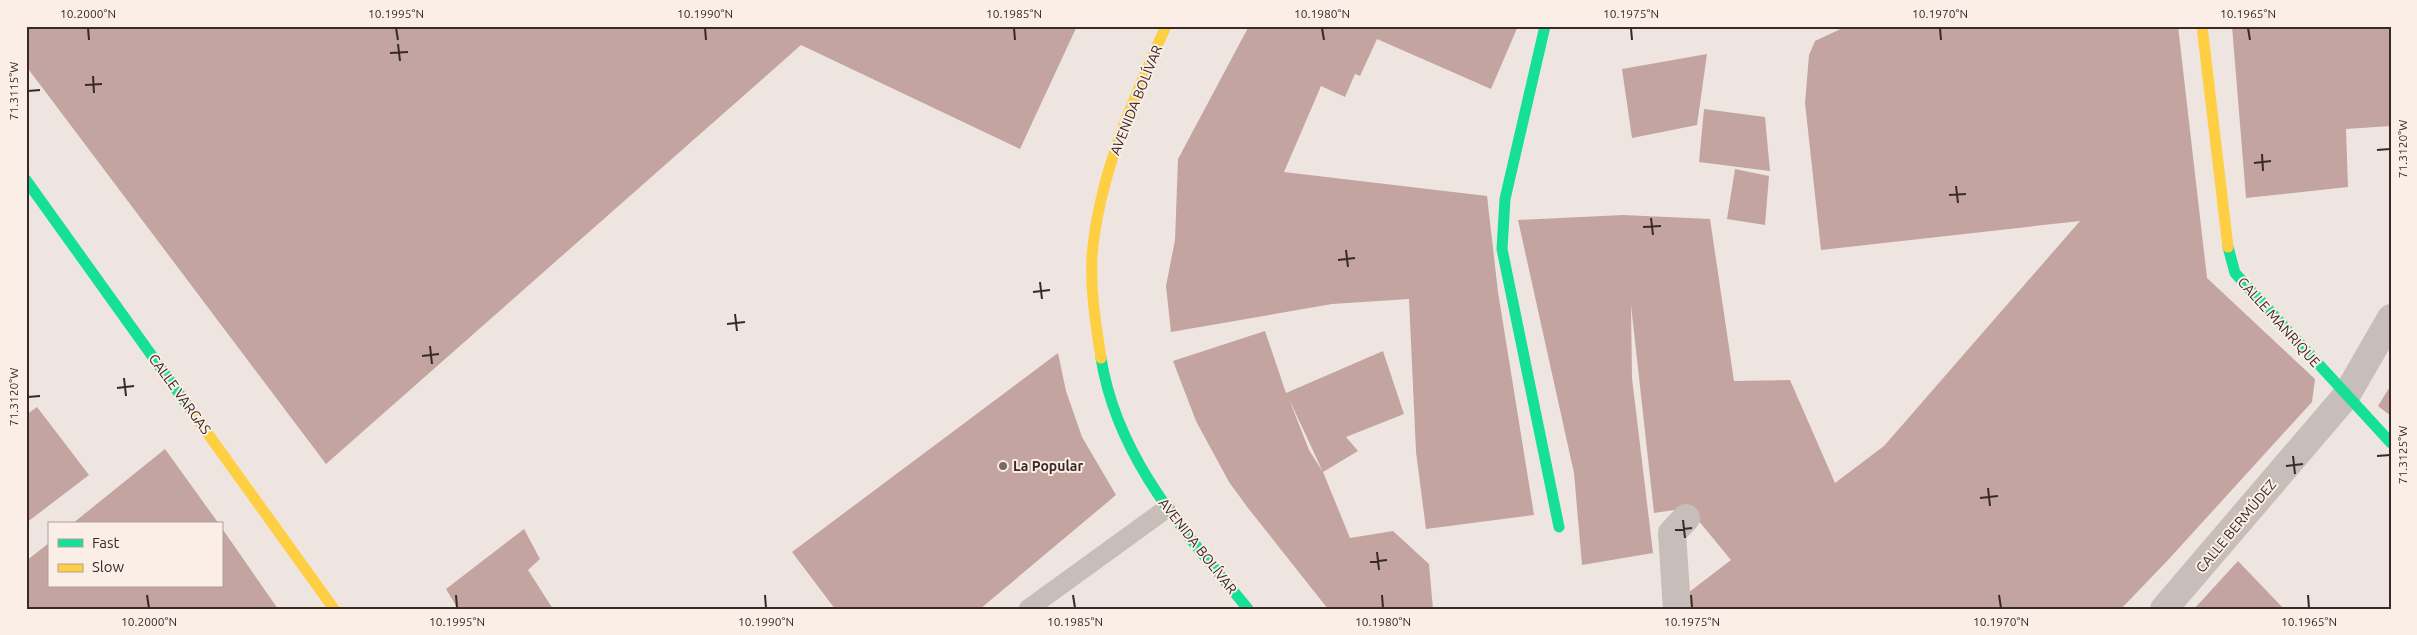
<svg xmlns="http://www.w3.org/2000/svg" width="2417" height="635" font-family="Ubuntu,sans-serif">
	<rect width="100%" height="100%" fill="#eee5e0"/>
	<g fill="#c4a4a0" fill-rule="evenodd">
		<path d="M26,26H1077L1020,149L801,45L326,464L26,66Z"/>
		<path d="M1249,26H1518L1491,89L1377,39L1360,76L1355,74L1345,97L1321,86L1284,172L1487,196L1498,292L1534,515L1426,529L1416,452L1409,299L1332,304L1171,332L1166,286L1175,240L1178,159Z"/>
		<path d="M1847,26H2178L2207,278L2315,379L2312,402L2168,560L2121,609H1695L1684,596L1731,560L1688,508L1654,513L1631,305L1632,378L1653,553L1582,565L1574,473L1518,220L1623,215L1710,219L1734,381L1790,380L1835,483L1884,446L2080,221L1821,250L1805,103L1809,55L1815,41Z"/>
		<path d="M2232,26H2391V126L2346,129L2348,187L2246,198Z"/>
		<path d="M1707,54L1697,125L1632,138L1622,69Z"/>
		<path d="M1704,109L1765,117L1770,171L1699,162Z"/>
		<path d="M1735,169L1769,176L1765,225L1727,219Z"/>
		<path d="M1265,331L1286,393L1383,351L1404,414L1346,437L1358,451L1323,472L1350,538L1393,531L1429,564L1433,609H1328L1248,508L1229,482L1196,421L1173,361ZM1289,399L1323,472L1309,450Z"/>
		<path d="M1058,353L1066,391L1082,437L1116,495L980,609H835L792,552Z"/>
		<path d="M2391,385V416L2378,406Z"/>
		<path d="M37,407L89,475L26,523V415Z"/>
		<path d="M165,449L219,524H72Z"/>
		<path d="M221,527L278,609H26V561L49,543V586H221Z"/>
		<path d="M524,529L540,559L528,570L553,609H458L446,589Z"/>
		<path d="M2238,561L2284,609H2194Z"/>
	</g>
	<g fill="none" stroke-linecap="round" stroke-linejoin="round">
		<path stroke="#c7bdb9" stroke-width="19" d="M1028,609L1166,509"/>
		<g stroke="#c7bdb9" stroke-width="28">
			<path d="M1677,609L1672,533L1686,518"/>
			<path d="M2164,609L2346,396L2391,318"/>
		</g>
		<g stroke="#16e098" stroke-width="11">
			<path d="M1545,26L1505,199L1502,249L1559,527"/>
			<path d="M26,180L193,413"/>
			<path d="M2228,247L2235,273L2391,443"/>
			<path d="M1101,358C1117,459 1185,532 1248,609"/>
		</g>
		<g stroke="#ffcf43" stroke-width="11">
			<path d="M2202,26L2228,247"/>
			<path d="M1101,358C1096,325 1090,290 1092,256C1099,174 1133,100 1166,26"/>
			<path d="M193,413L334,609"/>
		</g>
	</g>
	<path fill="none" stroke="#382927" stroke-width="2" d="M88,28L89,40M396,28L398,40M705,28L706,40M1014,28L1015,40M1322,28L1324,40M1631,28L1632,40M1940,28L1941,40M2248,28L2250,40M398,44L400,61M390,53L408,52M93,76L94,93M85,85L102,84M28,91L40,90M2377,150L2390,149M2262,154L2263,171M2254,163L2271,161M1956,186L1958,203M1949,195L1966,194M1651,218L1653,235M1643,227L1661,226M1346,250L1348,267M1338,260L1355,258M1040,282L1042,299M1033,292L1050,290M735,314L737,331M727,324L745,322M430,346L432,364M422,356L439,354M124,378L126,396M117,388L134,386M28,397L40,396M2293,456L2295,474M2377,456L2390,455M2286,466L2303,464M1988,488L1990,506M1980,498L1998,496M1683,520L1685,538M1675,530L1692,528M1377,552L1379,570M1370,562L1387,560M147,595L149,608M456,595L457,608M765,595L766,608M1073,595L1075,608M1382,595L1383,608M1691,595L1692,608M1999,595L2001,608M2308,595L2309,608"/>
	<circle fill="#786b68" stroke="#fbeee7" stroke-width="2" cx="1003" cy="466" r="5"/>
	<g text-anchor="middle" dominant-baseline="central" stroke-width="4" stroke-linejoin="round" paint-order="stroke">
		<g font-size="14" fill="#382927" stroke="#fbeee7">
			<text transform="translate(1136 100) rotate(-68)">AVENIDA BOLÍVAR</text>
			<text transform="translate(2279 322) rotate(48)">CALLE MANRIQUE</text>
			<text transform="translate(180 394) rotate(54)">CALLE VARGAS</text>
			<text transform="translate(2236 526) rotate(-50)">CALLE BERMÚDEZ</text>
			<text transform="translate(1198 546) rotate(52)">AVENIDA BOLÍVAR</text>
		</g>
		<g font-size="14" font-weight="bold" fill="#382927" stroke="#fbeee7" text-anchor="start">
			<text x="1013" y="466">La Popular</text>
		</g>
	</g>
	<rect width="2417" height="635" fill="none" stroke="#fbeee7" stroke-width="55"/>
	<rect x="48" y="522" width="175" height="65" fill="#fbeee7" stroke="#ad9f9a"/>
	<rect x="58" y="539" width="25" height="8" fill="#16e098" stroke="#ad9f9a"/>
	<text x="92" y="548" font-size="15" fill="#382927">Fast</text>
	<rect x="58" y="564" width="25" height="8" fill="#ffcf43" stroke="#ad9f9a"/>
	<text x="92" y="572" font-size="15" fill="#382927">Slow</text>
	<rect x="28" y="28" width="2362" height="580" fill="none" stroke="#382927" stroke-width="2"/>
	<g font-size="12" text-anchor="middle" fill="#382927">
		<text x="88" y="18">10.2000°N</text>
		<text x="396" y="18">10.1995°N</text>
		<text x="705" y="18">10.1990°N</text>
		<text x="1014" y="18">10.1985°N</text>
		<text x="1322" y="18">10.1980°N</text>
		<text x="1631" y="18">10.1975°N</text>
		<text x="1940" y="18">10.1970°N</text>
		<text x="2248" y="18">10.1965°N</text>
		<text transform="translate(14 91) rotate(-90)" y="4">71.3115°W</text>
		<text transform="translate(2403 149) rotate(-90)" y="4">71.3120°W</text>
		<text transform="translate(14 397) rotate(-90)" y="4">71.3120°W</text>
		<text transform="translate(2403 455) rotate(-90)" y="4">71.3125°W</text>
		<text x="149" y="626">10.2000°N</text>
		<text x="457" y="626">10.1995°N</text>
		<text x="766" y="626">10.1990°N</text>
		<text x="1075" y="626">10.1985°N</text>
		<text x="1383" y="626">10.1980°N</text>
		<text x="1692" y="626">10.1975°N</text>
		<text x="2001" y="626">10.1970°N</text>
		<text x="2309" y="626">10.1965°N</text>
	</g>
</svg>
